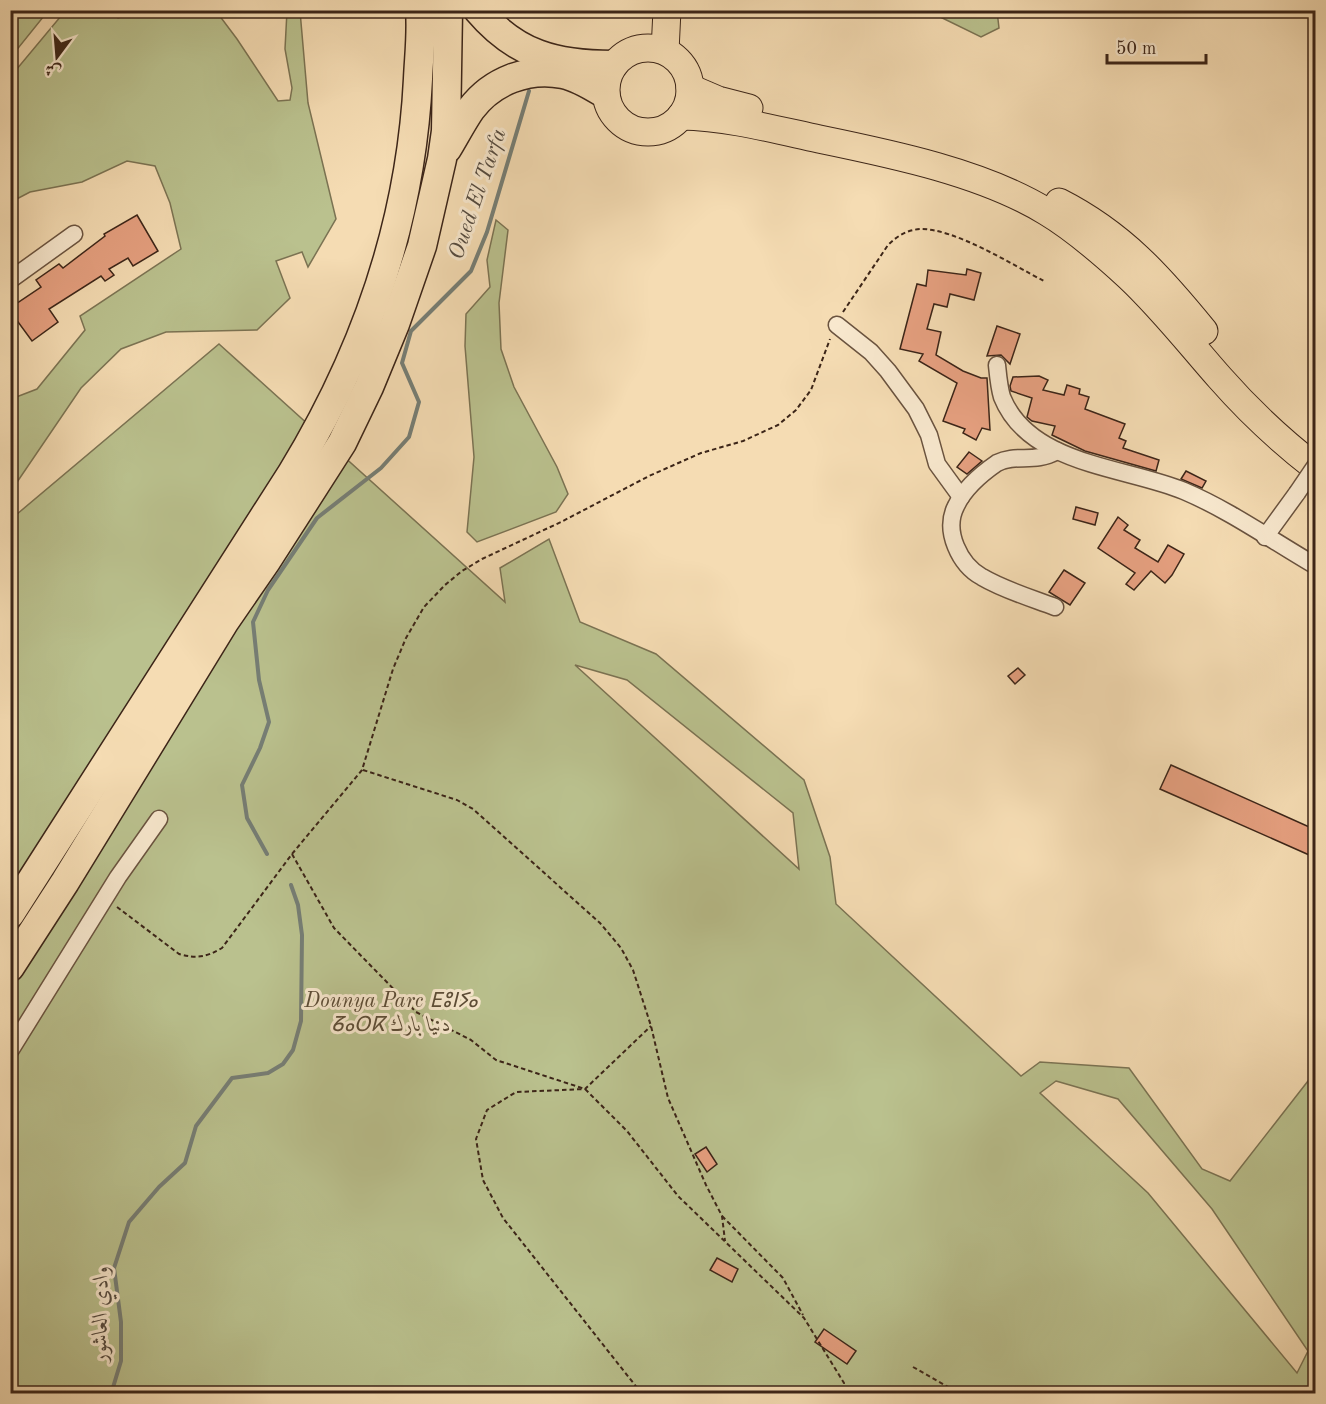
<svg xmlns="http://www.w3.org/2000/svg" width="1326" height="1404" font-family="'Old Standard TT',Amiri,'Noto Sans Tifinagh',serif">
	<rect width="100%" height="100%" fill="#f5dcb3"/>
	<filter id="stains"><feTurbulence type="fractalNoise" baseFrequency=".00333" numOctaves="4"/><feColorMatrix values="0 0 0 0 .2 0 0 0 0 .09 0 0 0 0 .02 0 0 0 .5 -.17"/></filter>
	<radialGradient id="worn" r=".72"><stop offset=".6" stop-color="#630" stop-opacity="0"/><stop offset="1" stop-color="#630" stop-opacity=".3"/></radialGradient>
	<g fill="#bac18e" stroke="#7b7353" stroke-width="1.5" fill-rule="evenodd">
		<path d="M11,10L48,11L11,57L10,11Z"/>
		<path d="M66,10L109,11L118,18L141,11H216L237,39L278,101L290,100L292,88L285,49L287,11H300L308,103L336,219L308,267L302,252L276,261L290,298L257,330L166,332L121,349L81,388L11,491V399L37,389L85,330L80,316L181,249L170,203L155,166L127,161L82,182L30,192L11,202V76Z"/>
		<path d="M928,11H997L999,28L981,37Z"/>
		<path d="M496,220L508,230L499,303L501,349L514,387L557,467L568,494L556,512L477,542L467,532L474,457L465,346L466,314L490,287L487,260Z"/>
		<path d="M219,344L505,602L500,568L549,539L580,622L656,654L804,780L830,857L836,904L1021,1076L1040,1062L1129,1068L1202,1169L1230,1181L1315,1072V1393H11L10,520ZM575,665L627,680L793,813L799,869ZM1056,1081L1118,1099L1212,1209L1308,1351L1297,1373L1148,1193L1040,1093Z"/>
	</g>
	<g fill="none" stroke-linecap="round" stroke-linejoin="round">
		<g stroke="#767e75" stroke-width="4">
			<path d="M538,10V13"/>
			<path d="M267,854L247,818L242,785L260,748L269,722L259,680L253,622L268,590L317,518L381,468L409,437L419,402L402,363L411,331L471,271L487,232L529,91"/>
			<path d="M111,1394L121,1361V1322L114,1268L129,1222L159,1187L185,1163L196,1126L232,1078L268,1073L283,1064L293,1050L301,1021L302,935L298,905L291,885"/>
		</g>
	</g>
	<g fill="#e6a080" stroke="#3c2518" stroke-width="1.5">
		<path d="M137,215L158,251L133,266L128,258L109,269L114,275L105,281L101,276L49,309L58,322L32,341L10,311V308L41,287L36,280L59,264L63,268L105,236L104,234Z"/>
		<path d="M967,269L981,273L974,300L950,294L947,307L934,304L927,329L941,332L936,355L963,371L981,378H987L990,430L982,428L976,440L963,433L965,429L943,421L957,383L919,361L923,354L900,349L917,284L926,286L928,270L966,275Z"/>
		<path d="M997,326L1020,334L1010,364L1001,355L987,356Z"/>
		<path d="M1039,376L1048,380L1043,390L1064,395L1067,385L1080,389L1079,394L1089,397L1085,409L1125,424L1119,438L1126,441L1123,448L1159,460L1156,471L1085,451L1052,435L1055,426L1032,421L1027,417L1032,398L1011,391L1010,386L1013,377Z"/>
		<path d="M969,452L982,461L967,474L957,467Z"/>
		<path d="M1186,471L1206,481L1202,488L1181,479Z"/>
		<path d="M1076,507L1098,513L1095,525L1073,519Z"/>
		<path d="M1118,517L1128,525L1124,530L1140,540L1135,548L1158,562L1168,545L1184,554L1172,575L1165,583L1151,571L1134,590L1126,584L1135,573L1098,548Z"/>
		<path d="M1064,570L1085,583L1070,605L1049,592Z"/>
		<path d="M1018,668L1025,675L1015,684L1008,676Z"/>
		<path d="M1171,765L1316,830V858L1160,789Z"/>
		<path d="M706,1147L717,1164L707,1172L695,1154Z"/>
		<path d="M717,1258L738,1269L732,1282L710,1270Z"/>
		<path d="M824,1329L856,1351L847,1364L815,1342Z"/>
	</g>
	<g fill="none" stroke-linecap="round" stroke-linejoin="round">
		<defs>
			<g id="minor">
				<path d="M10,280L74,234"/>
				<path d="M837,325L871,352L888,371L916,409L929,435L937,464L961,497"/>
				<path d="M997,365C998,375 999,387 1002,397C1029,465 1126,467 1184,491C1229,510 1273,541 1316,566"/>
				<path d="M1265,537L1297,493"/>
				<path d="M1055,607C1031,598 1004,590 982,577C960,565 943,531 956,506C964,489 981,474 997,463C1017,453 1034,464 1057,451"/>
				<path d="M10,1051L118,877L159,819"/>
			</g>
			<g id="trunk">
				<circle cx="648" cy="90" r="42"/>
				<path d="M665,51L667,10"/>
				<path d="M690,88L718,100L749,108"/>
				<path d="M681,116C728,117 773,129 819,139C892,154 984,173 1047,212C1077,230 1104,254 1129,277C1162,308 1190,344 1220,378C1249,411 1281,441 1316,468"/>
				<path d="M1059,202C1122,234 1160,277 1204,331"/>
			</g>
			<g id="motorway">
				<path d="M478,10C516,55 556,65 613,65"/>
				<path d="M447,149C455,136 462,122 471,109C492,81 528,67 563,74C578,77 592,86 605,94"/>
				<path d="M10,914L292,473C366,352 411,220 418,79C419,56 422,33 420,10"/>
				<path d="M10,967L65,882L225,621L267,560L342,443L369,387L395,324L422,246L442,159L446,131L448,10"/>
			</g>
		</defs>
		<use href="#minor" stroke="#6a533f" stroke-width="19"/>
		<use href="#trunk" stroke="#3c2518" stroke-width="29"/>
		<use href="#motorway" stroke="#3c2518" stroke-width="31"/>
		<g stroke="#3c2518" stroke-width="2" stroke-dasharray="4.5 3" stroke-linecap="butt">
			<path d="M843,312L888,245C897,236 907,230 920,229C954,228 1013,265 1044,281"/>
			<path d="M363,770L457,800L473,809L600,923L621,948L633,970L651,1026L668,1098L706,1185L722,1216L725,1241"/>
			<path d="M292,854L334,928L416,1012L471,1040L496,1060L585,1089L627,1131L678,1196L804,1318L844,1383L843,1394"/>
			<path d="M117,907L179,954C196,959 207,957 222,948L292,854L362,770L393,669L406,638L424,607L445,585L462,571L482,559L561,522L649,476L701,453L743,441L778,425L796,410L811,390L830,339"/>
			<path d="M722,1216L783,1278L803,1315"/>
			<path d="M913,1367L950,1388L953,1394"/>
			<path d="M642,1394L503,1218L483,1180L476,1139L487,1110L516,1092L585,1089L651,1026"/>
		</g>
		<use href="#minor" stroke="#f8e8ce" stroke-width="16"/>
		<use href="#trunk" stroke="#f5dcb3" stroke-width="27"/>
		<use href="#motorway" stroke="#f5dcb3" stroke-width="28"/>
		<defs>
			<path id="minor-bridge" d="M1297,493L1316,465"/>
		</defs>
		<use href="#minor-bridge" stroke="#6a533f" stroke-width="19" stroke-linecap="butt"/>
		<use href="#minor-bridge" stroke="#f8e8ce" stroke-width="16"/>
	</g>
	<g text-anchor="middle" dominant-baseline="central" stroke-width="6" stroke-linejoin="round" paint-order="stroke">
		<g font-size="21" font-style="italic" fill="#5c4c36" stroke="#f8e8ce">
			<text x="391" y="1001">Dounya Parc ⴹⵓⵏⵢⴰ<tspan x="391" dy="24">ⵒⴰⵔⴽ دنيا بارك</tspan></text>
		</g>
		<g font-size="22" font-style="italic" fill="#544a3f" stroke="#f8e8ce">
			<text transform="translate(478 194) rotate(-71)">Oued El Tarfa</text>
			<text transform="translate(101 1314) rotate(-89)">وادي العاشور</text>
		</g>
	</g>
	<rect width="1326" height="1404" fill="none" stroke="#f5dcb3" stroke-width="36"/>
	<rect x="12" y="12" width="1302" height="1380" fill="none" stroke="#3c2518" stroke-width="3"/>
	<rect x="18" y="18" width="1290" height="1368" fill="none" stroke="#3c2518" stroke-width="1.5"/>
	<g transform="translate(57 57) rotate(196)" stroke="#f8e8ce" stroke-width="4.5" paint-order="stroke">
	<path d="M0-4.5L10 22L0 15L-10 22Z" fill="#3c2518"/>
	<text y="-9" font-size="16" font-weight="bold" text-anchor="middle" fill="#3c2518">ش</text>
	</g>
	<path d="M1107 54v9h99v-9" fill="none" stroke="#3c2518" stroke-width="3"/>
	<text x="1116" y="54" font-size="18" fill="#3c2518" stroke="#f8e8ce" stroke-width="4.5" paint-order="stroke">50 m</text>
	<rect width="100%" height="100%" filter="url(#stains)"/>
	<rect width="100%" height="100%" fill="url(#worn)"/>
</svg>
